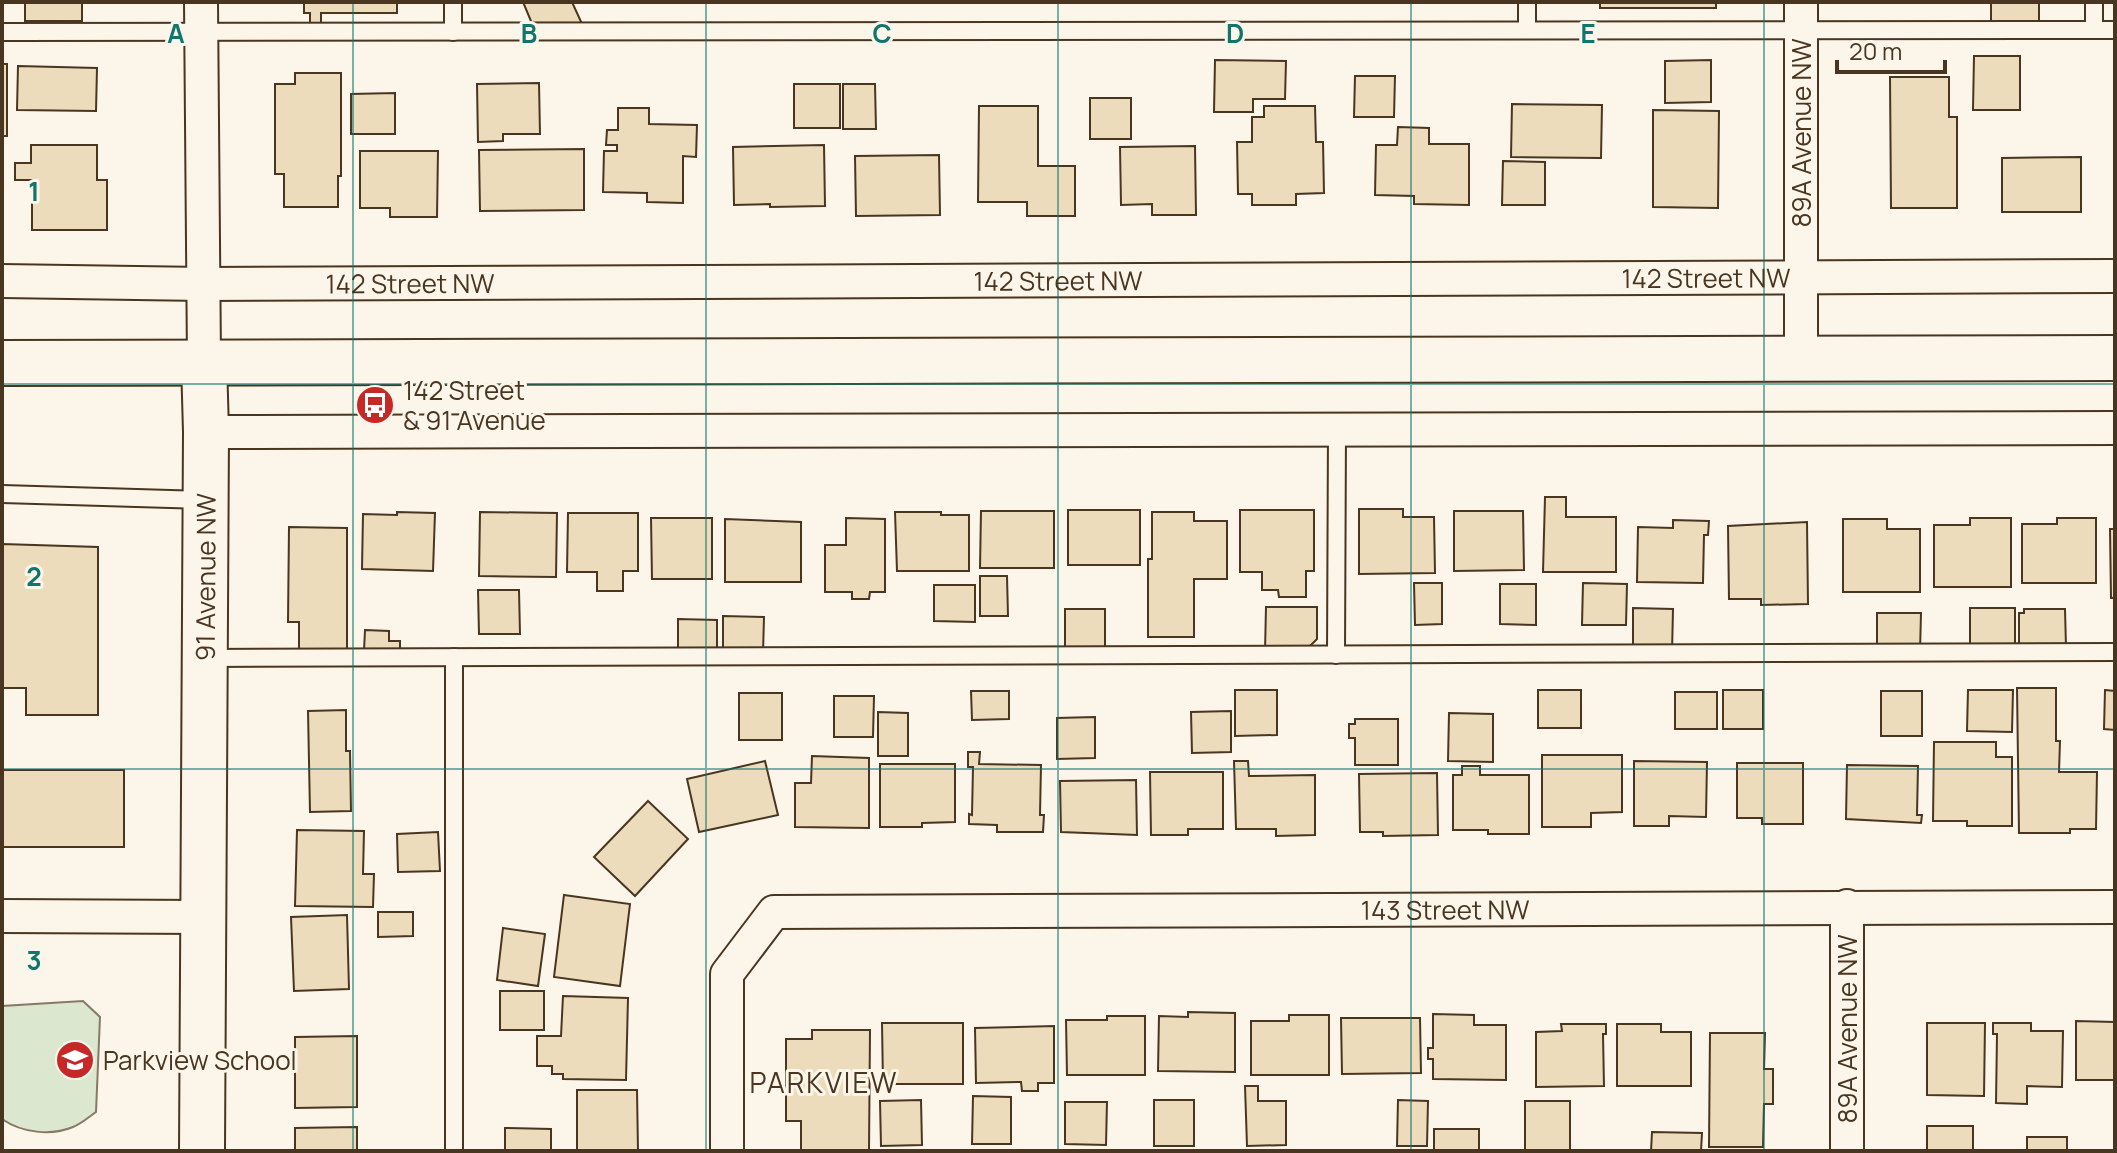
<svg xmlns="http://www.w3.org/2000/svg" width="2117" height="1153" font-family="Manrope,sans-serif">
	<rect width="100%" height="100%" fill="#fbf6e9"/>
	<path fill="#dce7d0" stroke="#887966" stroke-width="2" d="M83,1001L100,1017L96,1112C89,1117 81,1124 73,1127C51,1136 22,1133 2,1119V1006Z"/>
	<g fill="#ecdcbc" stroke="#4a3520" stroke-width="2">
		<rect x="25" y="2" width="57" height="19"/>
		<path d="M304,2H397V13H321V28H310V13H304Z"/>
		<path d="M523,2H572L583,26H533Z"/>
		<rect x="1600" y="2" width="116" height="6"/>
		<rect x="1991" y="2" width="48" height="20"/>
		<path d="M1974,56H2020V110H1973Z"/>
		<path d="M1215,60L1286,61L1285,99H1253V112H1214Z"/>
		<path d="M1711,60V102L1665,103V61Z"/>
		<rect x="2" y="64" width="5" height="72"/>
		<path d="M18,66L97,68L96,111L17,110Z"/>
		<path d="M295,73H341V176H338V207H284V174H275V84H295Z"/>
		<path d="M1355,76H1395L1394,117H1354Z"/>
		<path d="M1890,77H1949V117H1957V208H1891Z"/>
		<path d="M539,83L540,134H503V141L478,142L477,84Z"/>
		<rect x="794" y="84" width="46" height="44"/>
		<path d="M843,84H875L876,129H843Z"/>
		<path d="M395,93V134H351V94Z"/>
		<rect x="1090" y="98" width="41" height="41"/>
		<path d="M1512,104L1602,105L1601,158L1511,157Z"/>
		<path d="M979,106H1038V166H1075V216H1027V202H978Z"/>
		<path d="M1264,106H1315L1316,142H1323L1324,193L1296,194V205H1252V194H1238L1237,142H1252V117H1264Z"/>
		<path d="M618,108H649V124L697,125L696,157L683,156V203L647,202V193L603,192L604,151H617V145H606L607,130H618Z"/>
		<path d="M1653,110L1719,111L1718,208L1653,207Z"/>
		<path d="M1398,127L1429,128V144H1469V205L1414,204V196L1375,195L1376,145H1397Z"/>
		<path d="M31,145H97V180H107V230H32V180H15V163H31Z"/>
		<path d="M824,145L825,206L770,207V204L734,205L733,147Z"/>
		<path d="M1195,146L1196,215H1152V204L1121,205L1120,147Z"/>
		<path d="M584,149V210L480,211L479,150Z"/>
		<path d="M360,151H438L437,217H390V208H360Z"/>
		<path d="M939,155L940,215L856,216L855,156Z"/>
		<path d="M2081,157V212H2002V158Z"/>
		<path d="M1503,161L1545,162V205H1502Z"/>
		<path d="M1545,497H1566V517H1616V572H1543Z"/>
		<path d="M1359,509H1403V517H1434L1435,573L1359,574Z"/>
		<rect x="1068" y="510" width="72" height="55"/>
		<path d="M1240,510H1314V571H1306V597H1279L1278,590H1262V572H1240Z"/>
		<path d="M981,511H1054V568H980Z"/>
		<path d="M1454,511H1523L1524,570L1454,571Z"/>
		<path d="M397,512L435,513L433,571L362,569L363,514L397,515Z"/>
		<path d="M480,512L557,513L556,577L479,576Z"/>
		<path d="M895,512H941V515H969V571H897Z"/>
		<path d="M1152,512H1194V521H1227V579H1194V637H1148V559H1152Z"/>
		<path d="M568,513H638V571H623V591H597V572H567Z"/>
		<path d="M651,518H712V579H652Z"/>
		<path d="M846,518L885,519V592H870L869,599H852V592H825V545H846Z"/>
		<path d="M1970,518H2011V587H1934V525H1970Z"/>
		<path d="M2057,518H2096V583H2022V524H2057Z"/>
		<path d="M725,519L801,522V582H725Z"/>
		<path d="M1843,519H1887V529H1920V592H1843Z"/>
		<path d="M1673,520L1709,521L1708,535H1704L1703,583L1637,582L1638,527L1673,528Z"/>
		<path d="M1807,522L1808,604L1761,605V599H1729L1728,526Z"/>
		<path d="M289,527L347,528V656H299V622H288Z"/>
		<path d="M2110,529H2115V598H2111Z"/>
		<path d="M2,544L98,547V715H26V688H2Z"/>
		<path d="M980,576H1007L1008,616H980Z"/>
		<path d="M1414,583H1442V624L1415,625Z"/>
		<path d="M1583,583L1627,584L1626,625H1582Z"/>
		<path d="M1500,584H1536V625L1500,624Z"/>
		<path d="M934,585H975V622L934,621Z"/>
		<path d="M478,590H519L520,634H479Z"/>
		<path d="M1266,607H1317V639L1304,652L1265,651Z"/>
		<path d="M1633,608L1673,609L1672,653H1633Z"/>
		<rect x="1970" y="608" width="45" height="43"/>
		<rect x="1065" y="609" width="40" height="46"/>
		<path d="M2024,609H2065L2066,647L2019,645V613H2024Z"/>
		<path d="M1877,613H1921L1920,652H1877Z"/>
		<path d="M723,616L764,617L763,653H723Z"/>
		<path d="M678,619L717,620V652H678Z"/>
		<path d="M365,630L389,631V641H400V652L364,651Z"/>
		<path d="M2017,688H2056V741H2060L2059,772H2097L2096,829H2070V833H2019Z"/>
		<path d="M1235,690H1277V735L1235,736Z"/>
		<rect x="1538" y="690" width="43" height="38"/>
		<rect x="1723" y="690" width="40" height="39"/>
		<path d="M1968,690H2013L2012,732L1967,731Z"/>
		<path d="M2105,690L2115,691V730L2104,729Z"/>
		<path d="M971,691H1009V719L972,720Z"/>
		<rect x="1881" y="691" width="41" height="45"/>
		<rect x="1675" y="692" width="42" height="37"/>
		<rect x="739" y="693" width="43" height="47"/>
		<path d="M834,696H874L873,737H834Z"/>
		<path d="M346,710V751H350L351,811L310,812L308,711Z"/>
		<path d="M1231,711V752L1192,753L1191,712Z"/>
		<path d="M878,712L908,713V756H878Z"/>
		<path d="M1449,713L1493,714V762L1448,761Z"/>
		<path d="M1095,717V758L1057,759V718Z"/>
		<path d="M1355,719H1398V765H1355V738H1349V724H1355Z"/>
		<path d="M1934,742H1996V757H2012V826H1967V821H1933Z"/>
		<path d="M968,752H980L979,764L1041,765L1040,815H1044L1043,832H997V825L969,824V814L972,815L973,767H968Z"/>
		<path d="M1542,755H1622V812L1591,813V827H1542Z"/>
		<path d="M812,756L869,758V828L795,827V783H811Z"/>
		<path d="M765,761L778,815L699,832L687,779Z"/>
		<path d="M1234,761H1248L1249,776L1315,775V835L1276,836V829H1236Z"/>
		<path d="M1634,761L1707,762L1706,817L1669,816V826H1634Z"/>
		<path d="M1737,763H1803V824H1762V818H1737Z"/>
		<path d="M880,764H955V822L922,823V827H880Z"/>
		<path d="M1847,765L1918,766L1917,815H1922L1921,823L1846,819Z"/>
		<path d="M1462,766H1480V775H1529V834H1488V830H1453V775H1462Z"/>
		<rect x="2" y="770" width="122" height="77"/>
		<path d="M1150,772H1223V829H1188V835H1151Z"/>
		<path d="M1437,773L1438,835L1383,836V832H1360L1359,774Z"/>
		<path d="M1136,780L1137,835L1061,832L1060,781Z"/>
		<path d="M648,801L688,839L635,896L594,857Z"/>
		<path d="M297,830L364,831L363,874H374L373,907L295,906Z"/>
		<path d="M438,832L440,871L398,872L397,834Z"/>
		<path d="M564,895L630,904L620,986L554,977Z"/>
		<path d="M378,912H413V936L378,937Z"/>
		<path d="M347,915L349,989L294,991L291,917Z"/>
		<path d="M503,928L545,934L538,986L497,980Z"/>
		<rect x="500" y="991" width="44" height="39"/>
		<path d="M563,996L628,998L626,1080L563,1079V1074H552V1066H537V1036H561Z"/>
		<path d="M1188,1012L1235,1013V1072L1158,1071L1159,1016L1188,1017Z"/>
		<path d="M1433,1014L1474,1015V1025H1506V1080L1433,1079V1059H1428V1048H1433Z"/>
		<path d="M1289,1015H1329V1075H1251V1021H1289Z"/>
		<path d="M1107,1016H1145V1075H1067L1066,1020H1107Z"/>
		<path d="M1341,1018H1420L1421,1073L1342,1074Z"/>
		<path d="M2076,1021L2115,1022V1080H2076Z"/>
		<path d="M882,1023H963V1084H883Z"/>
		<path d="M1927,1023H1985L1984,1096L1927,1095Z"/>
		<path d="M1993,1023H2031V1031H2063L2062,1087L2027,1086V1104L1996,1103L1997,1034H1993Z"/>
		<path d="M1561,1024H1606V1034H1603L1604,1086L1536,1087V1032L1562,1031Z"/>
		<path d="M1617,1024H1661V1032H1691V1086H1617Z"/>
		<path d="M1054,1026V1083H1038V1091H1022L1021,1082L976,1083L975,1028Z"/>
		<path d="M812,1030H870L869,1151H801V1121H786V1039H812Z"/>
		<path d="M1710,1033H1765L1764,1069H1773V1104H1764L1763,1147H1709Z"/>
		<path d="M357,1036V1107L295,1108V1037Z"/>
		<path d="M1245,1086H1258V1101H1286V1145L1247,1146Z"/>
		<path d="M577,1090H637L638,1151H577Z"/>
		<path d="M973,1096L1011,1097V1144H972Z"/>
		<path d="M921,1100L922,1145L881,1146L880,1101Z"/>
		<rect x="1154" y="1100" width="40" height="46"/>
		<path d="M1398,1100L1428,1101L1427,1146H1397Z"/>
		<rect x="1525" y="1101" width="45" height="49"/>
		<path d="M1065,1102H1107L1106,1145L1065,1144Z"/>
		<rect x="1927" y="1126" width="46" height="25"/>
		<path d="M357,1127V1151H295V1128Z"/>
		<path d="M505,1128L551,1129V1151H505Z"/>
		<rect x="1434" y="1129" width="45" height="22"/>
		<path d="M1652,1132L1702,1133L1701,1151H1651Z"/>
		<rect x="2027" y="1137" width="40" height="14"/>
	</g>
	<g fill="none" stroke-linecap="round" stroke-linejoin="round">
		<defs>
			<g id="lane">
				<path d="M1527,30V2"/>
				<path d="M2094,30V2"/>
				<path d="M2,32L2115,30"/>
				<path d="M453,32V2"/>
				<path d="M2,494L204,500"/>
				<path d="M1336,655L1337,430"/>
				<path d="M454,657V1151"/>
				<path d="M205,658L2115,652"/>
			</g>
			<g id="street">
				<path d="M201,2L204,361"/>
				<path id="s1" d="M2,281L203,284L2115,276"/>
				<path d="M1801,360V2"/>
				<path d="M206,432L2115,428"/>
				<path d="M1847,906V1151"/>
				<path d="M2,916L204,917"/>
				<path id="s2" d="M727,1151V974L774,912L2115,907"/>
			</g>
			<g id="secondary">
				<path d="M2,363L2115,358"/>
				<path id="s3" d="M202,1151L206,432L204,361"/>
			</g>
		</defs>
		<use href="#lane" stroke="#4a3520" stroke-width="20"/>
		<use href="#street" stroke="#4a3520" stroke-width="36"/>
		<use href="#secondary" stroke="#4a3520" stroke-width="48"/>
		<use href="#lane" stroke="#fbf6e9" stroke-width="16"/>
		<use href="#street" stroke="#fbf6e9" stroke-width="32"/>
		<use href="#secondary" stroke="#fbf6e9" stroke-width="44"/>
	</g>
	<path fill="none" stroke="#0f766e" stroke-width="2" stroke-opacity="0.55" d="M353,2V1151M706,2V1151M1058,2V1151M1411,2V1151M1764,2V1151M2,384H2115M2,769H2115"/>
	<defs>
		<symbol id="bus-disc" viewBox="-11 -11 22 22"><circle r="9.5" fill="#c62828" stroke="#fbf6e9"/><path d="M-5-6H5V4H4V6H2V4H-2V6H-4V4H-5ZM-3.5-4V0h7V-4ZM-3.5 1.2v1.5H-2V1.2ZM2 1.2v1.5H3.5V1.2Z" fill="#fff"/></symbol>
		<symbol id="school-disc" viewBox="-11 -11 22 22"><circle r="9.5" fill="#c62828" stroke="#fbf6e9"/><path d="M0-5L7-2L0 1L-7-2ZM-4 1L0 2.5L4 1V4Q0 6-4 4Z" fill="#fff"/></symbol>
	</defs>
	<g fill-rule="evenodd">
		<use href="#bus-disc" x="353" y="383" width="44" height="44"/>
		<use href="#school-disc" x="53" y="1038" width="44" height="44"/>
	</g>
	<g text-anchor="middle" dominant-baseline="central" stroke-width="6" stroke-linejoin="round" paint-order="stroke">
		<g font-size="26" fill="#4a3520" stroke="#fbf6e9">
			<text transform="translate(1801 133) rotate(-90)">89A Avenue NW</text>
			<text stroke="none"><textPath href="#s1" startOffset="1704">142 Street NW</textPath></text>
			<text stroke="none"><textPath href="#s1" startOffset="1056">142 Street NW</textPath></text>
			<text stroke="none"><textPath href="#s1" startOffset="408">142 Street NW</textPath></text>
			<text stroke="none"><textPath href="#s3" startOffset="574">91 Avenue NW</textPath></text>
			<text stroke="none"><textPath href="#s2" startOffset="926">143 Street NW</textPath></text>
			<text transform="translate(1847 1029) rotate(-90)">89A Avenue NW</text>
		</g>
		<g font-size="26" fill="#4a3520" stroke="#fbf6e9" text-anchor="start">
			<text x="403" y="390">142 Street<tspan x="403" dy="30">&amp; 91 Avenue</tspan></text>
			<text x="103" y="1060">Parkview School</text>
		</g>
		<g font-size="28" letter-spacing="2" fill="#4a3520" stroke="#fbf6e9">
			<text x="824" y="1082">PARKVIEW</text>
		</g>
	</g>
	<g font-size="26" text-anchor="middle" font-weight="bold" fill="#0f766e" stroke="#fbf6e9" stroke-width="6" stroke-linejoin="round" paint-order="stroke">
		<text x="176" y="43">A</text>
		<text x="529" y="43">B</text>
		<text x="882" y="43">C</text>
		<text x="1235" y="43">D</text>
		<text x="1588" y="43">E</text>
		<text x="34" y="201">1</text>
		<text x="34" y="586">2</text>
		<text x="34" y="970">3</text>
	</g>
	<rect width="2117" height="1153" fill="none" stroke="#4a3520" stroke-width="8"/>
	<path d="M1837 60v12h108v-12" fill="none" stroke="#4a3520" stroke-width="4"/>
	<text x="1849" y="60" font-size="24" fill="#4a3520" stroke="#fbf6e9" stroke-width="6" paint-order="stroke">20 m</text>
</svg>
